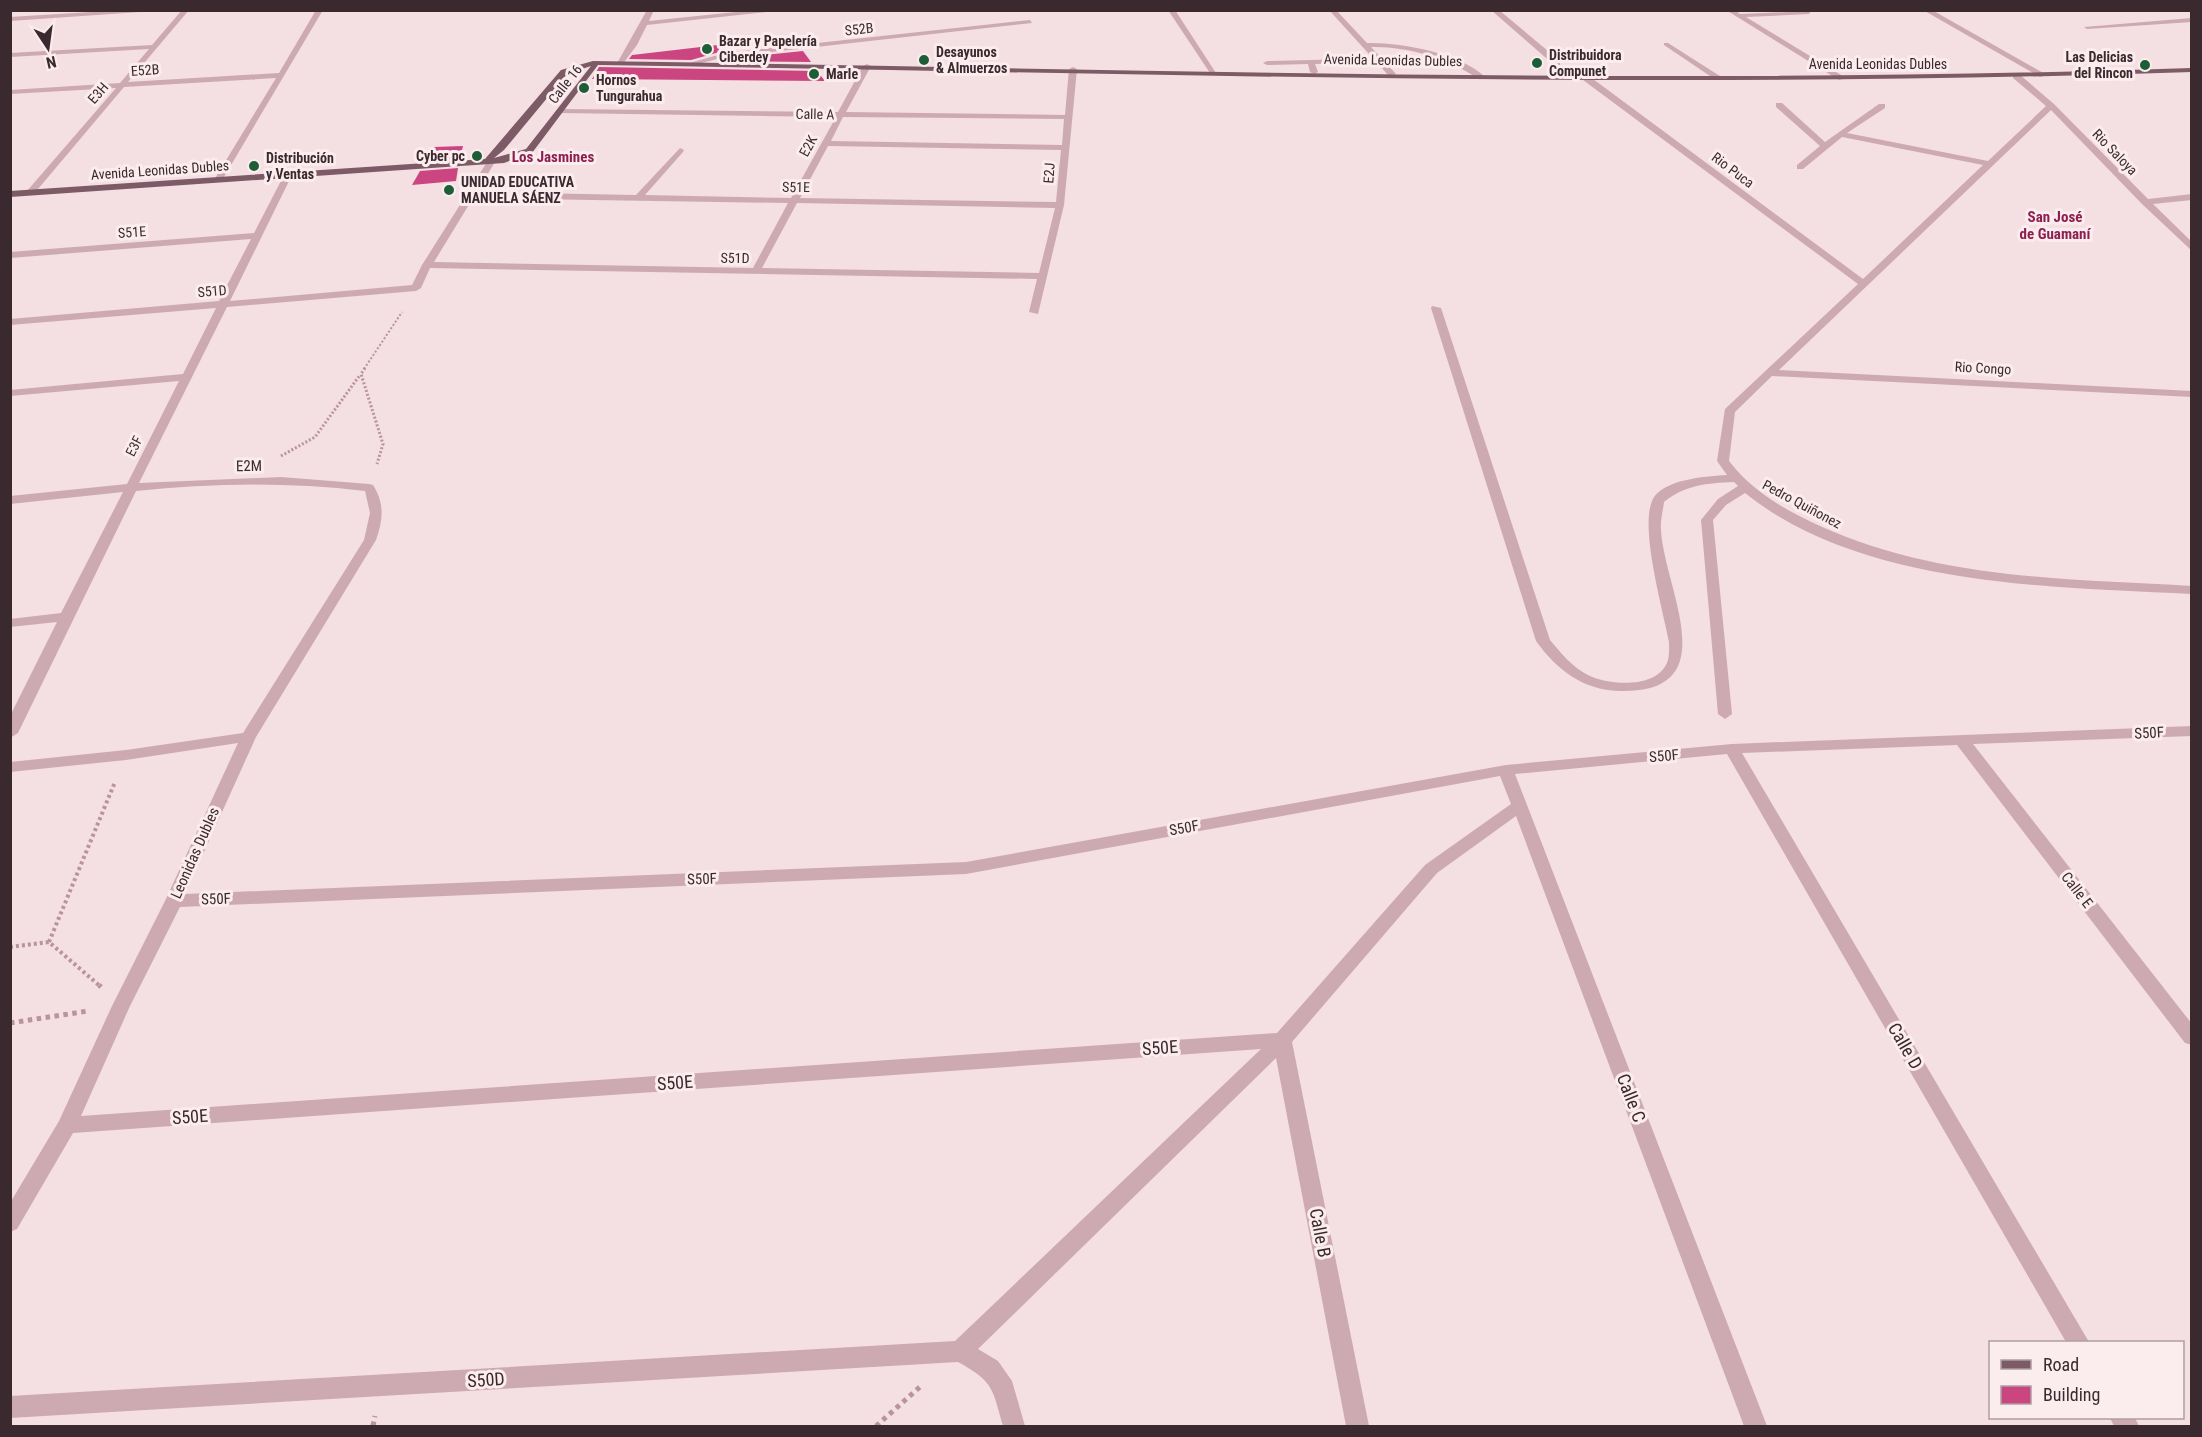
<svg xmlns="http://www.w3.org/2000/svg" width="2202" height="1437" viewBox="0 0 2202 1437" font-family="'Roboto Condensed',sans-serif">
	<rect width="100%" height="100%" fill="#f4dfe2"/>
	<path fill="#cb4680" d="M718,45L723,51L691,60L629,59L632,55Z
		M803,51L811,62L719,61L725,59Z
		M599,67L817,71L825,81L592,79Z
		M463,146L460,158L426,161L434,147Z
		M458,168L456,181L412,185L420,171Z"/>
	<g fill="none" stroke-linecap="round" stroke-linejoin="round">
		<path stroke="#b9949d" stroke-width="2" stroke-dasharray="2 2" stroke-linecap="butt" d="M364,369L402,312"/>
		<path stroke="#b9949d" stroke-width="3" stroke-dasharray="2 2" stroke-linecap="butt" d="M365,368L361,374L383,444L377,464
			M281,456L315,437L360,375"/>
		<path stroke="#b9949d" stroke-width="4" stroke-dasharray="3 3" stroke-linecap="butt" d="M49,942L115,782
			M10,947L49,942L101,987"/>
		<path stroke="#b9949d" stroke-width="5" stroke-dasharray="4.5 4.5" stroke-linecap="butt" d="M99,985L101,987
			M10,1023L88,1011
			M373,1426L375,1416
			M876,1426L922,1385"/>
		<path fill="#cdaab2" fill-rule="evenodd" d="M123,10H169L10,21V17Z
			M182,10H189L128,82L279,73L316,10H323L221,182L214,180L276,78L124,87L33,195H27V191L116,88L10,94V90L120,83L149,49L10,57V53L152,45Z
			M647,10H654L649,21L755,10H784L647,25L637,45L622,65H616Z
			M1168,10H1175L1216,73H1210Z
			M1329,10H1336L1367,43C1400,42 1459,53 1484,76L1477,78C1448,58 1406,46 1371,47L1396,74L1389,76Z
			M1491,10H1499L1560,61V65H1554Z
			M1726,10H1735L1740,14L1811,11L1809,14L1746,17L1846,78L1839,80Z
			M1923,10H1932L2047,75L2040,77Z
			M2192,18V22L2087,29L2084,27Z
			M1030,20L1032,23L725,57L690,66L686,64L725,53Z
			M1664,43H1668L1723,78L1716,80L1664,45Z
			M1352,59L1355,63L1315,64L1318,72L1314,74L1310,72L1308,64L1267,65L1263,63L1267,61Z
			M867,64L871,66L846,112L1065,115L1069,69L1073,67L1077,69L1064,205L1038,314L1029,312L1037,279L430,268L421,288L416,291L227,307L139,483L281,477L369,484L373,485C385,504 383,520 376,540L256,737L185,894L966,862L1506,765L1732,744L2192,726V736L1973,744L2192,1024V1045L2185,1043L1957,745L1742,753L2089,1342H2066L1727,754L1515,774L1767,1426H1744L1516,816L1437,873L1292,1042L1369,1426H1346L1276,1058L978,1349L998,1361L1012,1381L1025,1426H1003C992,1388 994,1382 958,1362L10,1418V1396L955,1341L1261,1049L73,1133L17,1229L10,1232V1203L59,1121L112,1006L165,901L238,743L126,760L10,772V762L126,750L243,733L364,540L370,513L365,491C288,482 212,483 136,491L18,733L10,738V716L57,622L10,627V619L61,613L123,492L10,504V496L127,484L179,381L10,396V390L183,374L216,308L10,325V319L219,301L251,239L10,258V252L254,233L284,175L288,172L292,175L230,301L412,285L422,265L487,162L491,159L495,162L434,262L753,268L788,203L530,199L526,196L530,193L636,195L680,148L684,150L683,152L645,195L791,198L836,117L561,113L557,111L561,109L838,112L863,66ZM843,117L1064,119L1062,145L831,141ZM828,146L1061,150L1056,202L800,198ZM797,203L1055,208L1039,273L762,268ZM1500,776L1511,804L1425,865L1277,1033L81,1116L130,1006L180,907L966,874Z
			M2013,74H2019L2054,104L2148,199L2192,194V200L2153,204L2192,242V251L2142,204L2051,110L1779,370L2192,391V397L1772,376L1735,412L1729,461C1753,492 1785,510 1820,526C1937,579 2066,579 2192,586V594C2049,587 1861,586 1745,493L1726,505L1713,520L1732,714L1725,719L1718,714L1701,520L1718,499L1738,486L1734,482C1707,483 1685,485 1664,502C1663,511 1660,521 1661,530C1664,589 1728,694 1619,691C1583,690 1557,670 1536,641L1431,308L1432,306L1441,308L1550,640C1561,653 1572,667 1588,675C1608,685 1653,689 1666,665C1670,658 1669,649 1669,642C1663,610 1640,530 1652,501C1661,479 1708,476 1727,475L1717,461L1725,409L1858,284L1583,80V76H1589L1863,279L1983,165L1842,137L1803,169H1797V165L1820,146L1776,107V103H1782L1825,142L1879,104H1885V108L1847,133L1988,161L2046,106L2013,78Z
			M2110,1418H2135L2139,1426H2114Z"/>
		<path fill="#7c5a66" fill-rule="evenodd" d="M593,61C1126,69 1659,86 2192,68V72C1661,90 1129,73 598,65L532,153L504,163L10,197V191L485,159L561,70ZM591,66L526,149L494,158L504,150L567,74Z"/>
	</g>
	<g fill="#1d5e36" stroke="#fbecee" stroke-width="2">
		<circle cx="707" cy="49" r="6"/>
		<circle cx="924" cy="60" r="6"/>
		<circle cx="1537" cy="63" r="6"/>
		<circle cx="2145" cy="65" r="6"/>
		<circle cx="814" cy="74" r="6"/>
		<circle cx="584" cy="88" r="6"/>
		<circle cx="477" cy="156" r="6"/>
		<circle cx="254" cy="166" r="6"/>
		<circle cx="449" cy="190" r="6"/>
	</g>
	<g text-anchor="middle" stroke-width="6" stroke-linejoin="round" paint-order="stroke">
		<g font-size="14" fill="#3a2a30" stroke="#fbecee">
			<text transform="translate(859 29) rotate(-6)" y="5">S52B</text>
			<text transform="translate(1393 60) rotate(1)" y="5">Avenida Leonidas Dubles</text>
			<text x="1878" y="69">Avenida Leonidas Dubles</text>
			<text transform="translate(145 70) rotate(-4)" y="5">E52B</text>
			<text transform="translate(565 84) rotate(-52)" y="5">Calle 16</text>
			<text transform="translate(98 93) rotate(-49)" y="5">E3H</text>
			<text transform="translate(815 114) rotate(1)" y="5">Calle A</text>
			<text transform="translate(808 146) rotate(-62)" y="5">E2K</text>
			<text transform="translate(2115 152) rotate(46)" y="5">Rio Saloya</text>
			<text transform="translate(160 170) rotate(-4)" y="5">Avenida Leonidas Dubles</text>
			<text transform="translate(1733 170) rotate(37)" y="5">Rio Puca</text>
			<text transform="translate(1049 173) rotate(-86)" y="5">E2J</text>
			<text transform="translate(796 187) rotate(1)" y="5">S51E</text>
			<text transform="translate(132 232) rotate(-4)" y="5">S51E</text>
			<text transform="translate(735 258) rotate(1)" y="5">S51D</text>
			<text transform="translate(212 291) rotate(-5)" y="5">S51D</text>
			<text transform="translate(1983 368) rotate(3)" y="5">Rio Congo</text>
			<text transform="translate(134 446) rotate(-63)" y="5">E3F</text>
			<text transform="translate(1802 504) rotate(28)" y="5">Pedro Quiñonez</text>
		</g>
		<g font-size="14" font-weight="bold" fill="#3a2a30" stroke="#fbecee" text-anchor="start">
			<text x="719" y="46">Bazar y Papelería<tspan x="719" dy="16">Ciberdey</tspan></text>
			<text x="936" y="57">Desayunos<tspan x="936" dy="16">&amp; Almuerzos</tspan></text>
			<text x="1549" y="60">Distribuidora<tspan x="1549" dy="16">Compunet</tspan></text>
			<text x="2133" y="62" text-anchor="end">Las Delicias<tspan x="2133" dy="16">del Rincon</tspan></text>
			<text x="826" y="79">Marle</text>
			<text x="596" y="85">Hornos<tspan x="596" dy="16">Tungurahua</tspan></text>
			<text x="465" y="161" text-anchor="end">Cyber pc</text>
			<text x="266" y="163">Distribución<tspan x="266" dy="16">y Ventas</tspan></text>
			<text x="461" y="187">UNIDAD EDUCATIVA<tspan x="461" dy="16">MANUELA SÁENZ</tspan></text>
		</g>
		<g font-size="15" font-weight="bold" fill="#8d1f50" stroke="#fbecee">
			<text x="553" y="162">Los Jasmines</text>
			<text x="2055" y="222">San José<tspan x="2055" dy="17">de Guamaní</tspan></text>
		</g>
		<g font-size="15" fill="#3a2a30" stroke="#fbecee">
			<text transform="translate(249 466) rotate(-1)" y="5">E2M</text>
			<text transform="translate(2149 733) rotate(-3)" y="5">S50F</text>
			<text transform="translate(1664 756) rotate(-5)" y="5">S50F</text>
			<text transform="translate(1184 828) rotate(-10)" y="5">S50F</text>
			<text transform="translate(195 853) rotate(-66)" y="5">Leonidas Dubles</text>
			<text transform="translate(702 879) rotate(-2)" y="5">S50F</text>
			<text transform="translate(2077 890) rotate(52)" y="5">Calle E</text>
			<text transform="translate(216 899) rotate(-2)" y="5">S50F</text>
		</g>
		<g font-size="18" fill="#3a2a30" stroke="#fbecee">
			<text transform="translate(1905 1046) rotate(60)" y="6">Calle D</text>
			<text transform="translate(1160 1048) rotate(-4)" y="6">S50E</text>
			<text transform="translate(675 1083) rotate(-4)" y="6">S50E</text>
			<text transform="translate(1631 1098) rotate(69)" y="6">Calle C</text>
			<text transform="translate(190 1117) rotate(-4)" y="6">S50E</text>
			<text transform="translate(1320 1233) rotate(79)" y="6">Calle B</text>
			<text transform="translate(486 1380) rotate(-4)" y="6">S50D</text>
		</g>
	</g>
	<rect width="2202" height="1437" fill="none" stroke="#3a2a30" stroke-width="24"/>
	<rect x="1989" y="1341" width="195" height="78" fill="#fbecee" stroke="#ae9ea2" stroke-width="1.5"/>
	<rect x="2001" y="1360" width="30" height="9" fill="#7c5a66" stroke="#ae9ea2" stroke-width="1.5"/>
	<text x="2043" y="1371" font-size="18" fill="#3a2a30">Road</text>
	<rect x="2001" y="1386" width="30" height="18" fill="#cb4680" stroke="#ae9ea2" stroke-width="1.5"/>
	<text x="2043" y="1401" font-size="18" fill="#3a2a30">Building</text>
	<g transform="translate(48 48) rotate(167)" stroke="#fbecee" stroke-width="4.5" paint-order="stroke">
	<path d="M0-4.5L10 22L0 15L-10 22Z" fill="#3a2a30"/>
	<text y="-9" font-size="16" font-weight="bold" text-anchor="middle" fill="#3a2a30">N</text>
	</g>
</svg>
